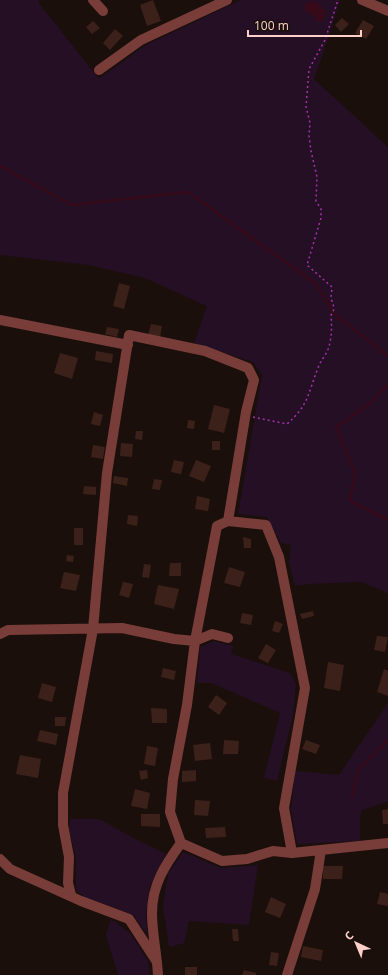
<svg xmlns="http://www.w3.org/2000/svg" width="388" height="975" viewBox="0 0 388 975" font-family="'Open Sans',sans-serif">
	<rect width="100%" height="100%" fill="#1b0f0c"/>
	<path fill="#250f25" d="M0,0H40L38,2L99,79L144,46L241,0H340L326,45L314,79L388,147V593L362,582L309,584L295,586L289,562L291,545L281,543L267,517L238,514L262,375L253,362L194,343L207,306L145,278L89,265L0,255Z
		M214,641L233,646L231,654L290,673L296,684L293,715L277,781L264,778L280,713L212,683H197L200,647Z
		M388,703V801L361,811L360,820V841L297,844L291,810L295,771L339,775Z
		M70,819H99L137,840L166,854L150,886L146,912L147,935L134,915L85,897L76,890V858L69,830Z
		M183,852L221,868L258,865L249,925L189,921L184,943L169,947L163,906L168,874Z
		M111,919L130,933L148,961L150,975H118L106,935Z"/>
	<path fill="#360a19" d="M316,1L325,11L324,17L322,21H316L313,15L306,11L304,7L306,3Z"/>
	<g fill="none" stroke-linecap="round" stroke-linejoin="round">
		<path stroke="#360a19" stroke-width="2.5" d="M0,166L72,205L188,192L316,284L333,313L388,356
			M388,384L372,402L336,427L355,473L350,501L388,520
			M352,798L358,770L388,740"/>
	</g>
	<path fill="#3b2119" d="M153,0L161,21L147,26L140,5Z
		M342,18L349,24L341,32L335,25Z
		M363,20L374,26L366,39L355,33Z
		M93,21L100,28L92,34L86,27Z
		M115,29L123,36L110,50L103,43Z
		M119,283L130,286L124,309L113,306Z
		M151,324L162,326L160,338L148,335Z
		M107,327L119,329L117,337L105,334Z
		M96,351L113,354L112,363L95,360Z
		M60,353L78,358L72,379L54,373Z
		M214,405L230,409L224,433L208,429Z
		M94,412L103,415L100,426L91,424Z
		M188,420L195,421L194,429L187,428Z
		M136,431H143L142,440L135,439Z
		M212,441H220V450H212Z
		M121,443L133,444L132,457L120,456Z
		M93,445L105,447L103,459L91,457Z
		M174,460L184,462L181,474L171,472Z
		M196,460L211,466L204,482L189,476Z
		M114,476L128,478L127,486L113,483Z
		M154,479L162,480L160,490L152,489Z
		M84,486L96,487V495L83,494Z
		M197,496L210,499L208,511L195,509Z
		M128,515L138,516L137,526L127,524Z
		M74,528H83V545H74Z
		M243,537L251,539V548H244Z
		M67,555L74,556L73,562L66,561Z
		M170,563H181V576H169Z
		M144,564L151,565L149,578L142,577Z
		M229,567L245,572L240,587L224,583Z
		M64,572L80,575L76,591L60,588Z
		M123,582L133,584L129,598L119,595Z
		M158,585L179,589L174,609L154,604Z
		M313,611L314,616L302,619L300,614Z
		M242,613L253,615L251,625L240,623Z
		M275,621L283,624L279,633L272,631Z
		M377,636L388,637L385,652L374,650Z
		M266,644L276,650L268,663L258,658Z
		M328,662L344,665L340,691L324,688Z
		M163,668L176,671L174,680L161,677Z
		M384,669L388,671V696L377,692Z
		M42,683L56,687L52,702L38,698Z
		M216,695L227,703L219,715L208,707Z
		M151,708L167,709V723H152Z
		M55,717H66L65,726H55Z
		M40,730L58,734L56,745L37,741Z
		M224,740L239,741L238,754H223Z
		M306,740L320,745L316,754L302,749Z
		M210,743L212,759L195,761L193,745Z
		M147,746L158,748L155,766L144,764Z
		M20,755L41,759L38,778L16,774Z
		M147,770L148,778L141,780L139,771Z
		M196,770V781L182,782V771Z
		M135,789L150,793L147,809L131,806Z
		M195,800L210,801L208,816L194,815Z
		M388,809V824H383L382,810Z
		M141,814H160V827L141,826Z
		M225,827L226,837L206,838L205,828Z
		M323,866H343L342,879H323Z
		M380,892L388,894V906L377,904Z
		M271,897L286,904L280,918L265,912Z
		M232,929H238L239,941H233Z
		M303,946L323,950L321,961L301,957Z
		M271,952L279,953L277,966L269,965Z
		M185,967H197V975H185Z
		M244,970L256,973V975H242Z"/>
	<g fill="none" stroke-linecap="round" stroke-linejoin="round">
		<path stroke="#a332a7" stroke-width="1.5" stroke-dasharray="2 3" stroke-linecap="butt" d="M253,417L287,424C309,405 308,393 318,368C320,362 324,357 327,352C332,340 332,327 331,315C336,309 333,305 331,298C331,295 332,291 332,287L307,265L321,218V209L316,201L317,177L311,151L309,136L310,123L306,107L309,69L325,40L338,0"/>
		<path stroke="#783d39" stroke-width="10" d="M93,0L103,11
			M362,0L388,11
			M99,70L141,40L227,0
			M0,320L128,345
			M228,521L266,525L279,557L305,688L284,808L292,853
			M0,634L8,630L122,628L174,639L195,641L212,634L228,638
			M181,843L222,861L247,859L273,851L292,853L388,843
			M0,859L10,869L81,901L129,919L157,962
			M71,895L68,883L69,857L63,825V793L93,629L107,473L129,335L205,351L248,368L254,380L246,412L228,521L217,526L195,641L187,705L173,779L170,812L181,843C165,865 152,885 152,913C152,934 157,954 158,975
			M287,975L315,889L321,850"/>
	</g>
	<g transform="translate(356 943) rotate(316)" stroke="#1b0f0c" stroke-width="3" paint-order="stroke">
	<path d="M0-3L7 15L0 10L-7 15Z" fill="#fcd0c9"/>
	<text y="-6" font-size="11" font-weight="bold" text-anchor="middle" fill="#fcd0c9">С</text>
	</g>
	<path d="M248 30v6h113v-6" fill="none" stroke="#fcd0c9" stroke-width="2"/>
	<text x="254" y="30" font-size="12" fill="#fcd0c9" stroke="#1b0f0c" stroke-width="3" paint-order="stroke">100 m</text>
</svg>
